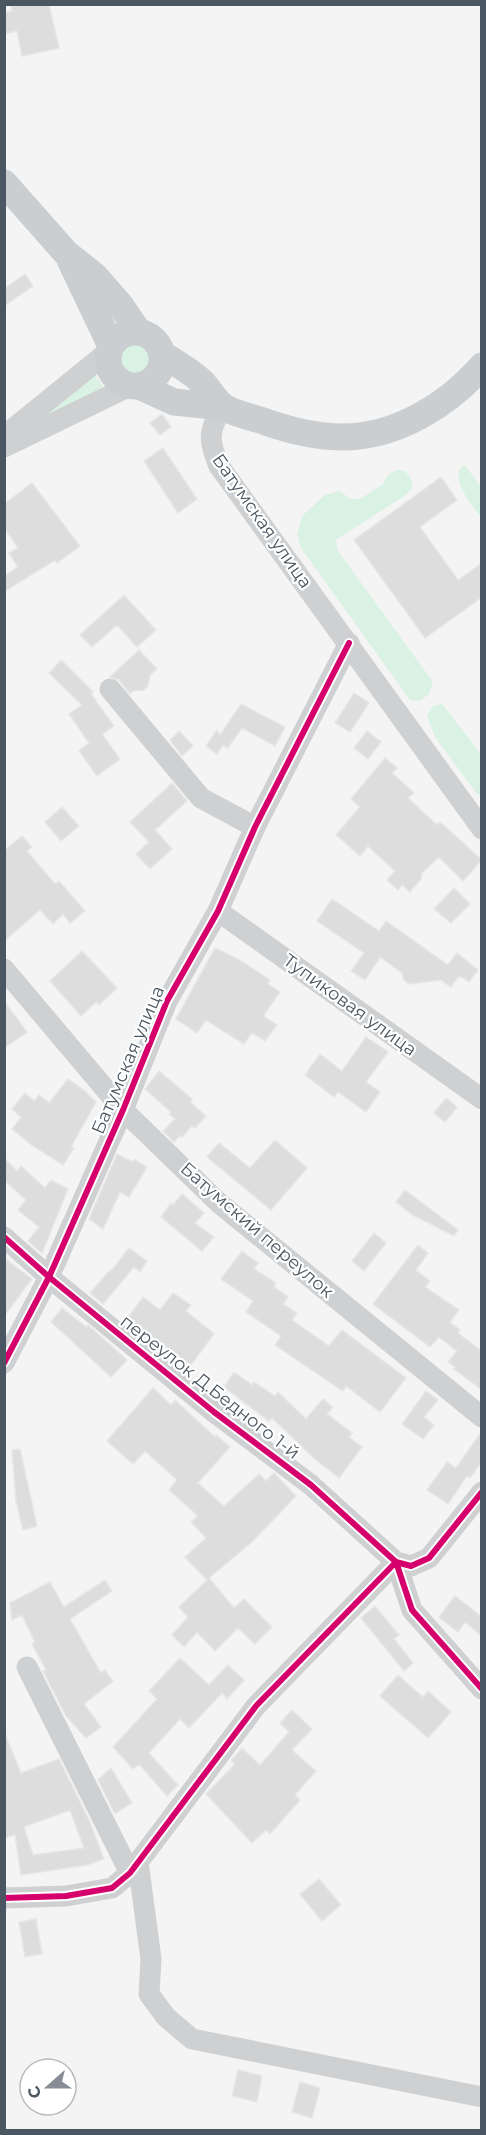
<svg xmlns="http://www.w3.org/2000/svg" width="486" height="2135" viewBox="0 0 486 2135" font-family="Montserrat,sans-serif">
	<rect width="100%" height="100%" fill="#f4f4f4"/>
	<path fill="#d9f2e3" d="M119 360a18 18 0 1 1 36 0a18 18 0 1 1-36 0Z
		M94,373L103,387L43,420L39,415Z
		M465,465L481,487V517C471,504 456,487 459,470Z
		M397,470L405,471L410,477L413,486L407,494L336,540L338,551L433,682L429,694L420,701L410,700L301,548L297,534L302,516L325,495L339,491L351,499H360L383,484L388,475Z
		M442,704L481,754V795L477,794L435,737L427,716L433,706Z"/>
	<path fill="#ddddde" stroke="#e5e6e7" stroke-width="1.5" fill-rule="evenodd" d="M11,4H49L59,48L22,56L17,31L4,34V13L12,11Z
		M25,274L33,286L4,306V289Z
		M162,414L171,427L160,435L150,423Z
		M163,448L197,499L178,513L144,461Z
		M441,477L457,500L420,527L458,580L482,563V597L425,638L354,540Z
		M32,483L80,546L57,563L55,560L4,592V576L18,567L9,553L18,548L4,527V504Z
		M124,595L156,630L137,647L117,625L92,647L80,635Z
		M139,650L157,669L150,675L148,686L144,690L133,691L130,694L119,680L110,677Z
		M61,660L93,692L91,694L114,726L102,734L120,759L97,776L79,751L89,743L69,714L82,705L49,673Z
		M354,693L369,703L350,732L335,723Z
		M241,704L285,727L275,746L242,728L228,748L223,745L217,754L206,746L217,730L220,735Z
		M179,731L193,746L182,756L170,740Z
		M367,731L381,742L368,759L354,748Z
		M385,758L397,768L392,773L414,793L408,798L437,825L440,822L482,860L463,881L439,857L422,873L421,879L410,892L402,885L398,890L387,880L395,871L368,846L360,856L336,835L360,807L351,799Z
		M172,783L187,801L155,830L172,849L150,869L136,854L149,842L130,822Z
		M62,807L79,826L61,841L45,822Z
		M22,836L32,847L27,851L55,884L59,881L85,911L70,923L63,914L53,924L40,910L4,941V851Z
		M454,888L470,904L451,923L434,909Z
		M332,899L379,931L386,921L448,965L457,953L478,970L469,982L462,977H458L451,987L441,980L409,984L404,980L402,973L380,957L365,980L351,971L364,953L317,921Z
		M215,948L243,962L270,980L268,984L280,992L263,1016L277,1025L265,1041L252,1033L244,1044L206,1020L197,1033L176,1019Z
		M82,951L117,988L99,1005L96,1002L81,1016L50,981Z
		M4,1001L27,1032L4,1048Z
		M366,1037L388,1052L366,1082L380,1092L366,1112L338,1092L334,1097L305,1075L320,1054L342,1071Z
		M159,1071L192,1099L190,1102L206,1116L195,1128L192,1126L182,1137L180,1136L174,1142L163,1131L175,1119L169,1114L171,1112L145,1089Z
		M68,1079L85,1091L96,1102L71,1147L74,1148L63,1165L33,1146L12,1129L21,1117L12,1109L25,1093L34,1101L39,1095L49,1103Z
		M446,1098L457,1107L445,1122L434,1113Z
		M275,1140L307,1168L271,1210L207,1157L219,1143L250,1168Z
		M117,1154L133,1162L134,1159L147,1167L129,1197L120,1192L103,1229L89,1219Z
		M4,1158L17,1171L21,1166L45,1188L51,1180L68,1189L42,1253L28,1241L39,1227L18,1210L26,1200L4,1180Z
		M405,1190L458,1230L454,1236L413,1215L396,1202Z
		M182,1194L204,1213L195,1223L214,1237L202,1251L161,1217L171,1203L173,1205Z
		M374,1233L386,1243L364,1271L352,1261Z
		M418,1245L428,1253L416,1270L430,1281L425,1287L459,1310L450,1322L460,1330L458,1333L482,1351V1390L454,1369L455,1367L448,1362L457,1351L439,1337L430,1347L373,1304Z
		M129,1248L147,1261L140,1272L134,1267L103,1304L90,1293L111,1269L112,1270Z
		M242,1251L258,1263L254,1269L276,1283L274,1287L288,1297L283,1304L297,1313L292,1320L329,1346L342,1330L406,1378L380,1412L346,1386L343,1391L275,1345L281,1336L246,1312L253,1301L221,1279Z
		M4,1258L32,1279L4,1316Z
		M173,1293L191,1305L186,1311L214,1334L191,1365L127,1319L143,1297L160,1310Z
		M62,1308L86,1327L88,1325L127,1360L111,1377L51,1322Z
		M234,1372L252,1385L254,1382L275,1396L278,1392L306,1419L323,1399L333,1407L327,1414L352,1433L349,1437L362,1447L339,1478L316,1460L272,1418L269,1421L224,1387Z
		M153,1388L171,1405L175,1400L215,1437L216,1435L230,1447L198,1483L224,1506L259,1474L266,1481L274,1473L296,1496L253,1541L209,1578L234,1608L244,1599L272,1627L255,1644L238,1628L215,1651L197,1632L184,1647L172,1635L188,1617L179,1607L207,1580L185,1557L206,1538L191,1522L198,1516L169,1490L177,1480L145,1451L133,1464L107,1441Z
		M426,1391L438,1400L424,1417L434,1425L423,1439L402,1424Z
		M482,1431V1461L470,1478L467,1476L448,1504L427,1490L447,1462L456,1468Z
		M20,1449L37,1526L23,1530L16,1501L12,1450Z
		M105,1580L112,1591L70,1619L101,1673L105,1670L113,1681L84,1704L101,1727L86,1738L66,1716L43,1671L46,1670L32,1644L35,1642L22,1615L12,1620L10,1603L50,1582L64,1607Z
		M455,1596L482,1617V1636L465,1622L458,1632L439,1617Z
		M375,1606L399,1635L394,1639L413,1663L404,1671L361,1618Z
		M180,1658L209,1685L228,1665L244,1680L227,1699L222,1693L189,1728L180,1719L149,1753L178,1785L167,1796L139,1764L133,1769L113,1747L157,1699L149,1691Z
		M398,1675L423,1697L428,1691L451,1712L428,1738L380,1696Z
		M292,1710L312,1729L292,1750L316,1771L295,1795L300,1800L270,1834L266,1830L252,1843L206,1794L235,1764L231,1761L242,1748L260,1765L289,1732L280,1723Z
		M4,1732L21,1773L59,1759L89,1820L104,1859L87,1865L21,1875L15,1835L4,1838ZM70,1810L84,1848L33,1855L24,1827Z
		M111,1768L132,1803L115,1814L98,1780Z
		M319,1879L341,1905L322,1921L300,1894Z
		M36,1919L42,1954L25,1957L19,1922Z
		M238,2070L262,2076L257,2102L232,2096Z
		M300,2082L320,2088L312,2118L292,2112Z"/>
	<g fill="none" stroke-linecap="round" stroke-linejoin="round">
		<path stroke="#ced0d2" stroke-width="21" d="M223,407C208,430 208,440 219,466L482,829
			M4,436L109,351
			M4,447L130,386
			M110,689L201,798L255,827
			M218,911L482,1099
			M4,969L123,1110L219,1203L482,1417
			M4,1237L49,1277L214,1412L311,1485L396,1562L412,1610L482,1689
			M4,1363L49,1277L123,1110L167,1001L218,911L255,827L349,643
			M27,1667L130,1873
			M138,1862L151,1959L149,1994L166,2017L192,2039L482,2097
			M4,1898L66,1896L112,1888L130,1873L256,1706L396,1562L411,1566L429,1558L482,1492"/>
		<path stroke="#caced1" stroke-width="27" d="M4,183L66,253L95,276L121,306L138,331
			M71,262L111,346
			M108 359a27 27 0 1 1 54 0a27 27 0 1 1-54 0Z
			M162,354C176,363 192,372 203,383C210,390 216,402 224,407C235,414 251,417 263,421C288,430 316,437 343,437C396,437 448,405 482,366
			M139,386L174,402L223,407"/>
		<g stroke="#fff" stroke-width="10">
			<path id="cycleway" d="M4,1237L49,1277L214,1412L311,1485L396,1562L412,1610L482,1689
				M4,1363L49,1277L123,1110L167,1001L218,911L255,827L349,643
				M4,1898L66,1896L112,1888L130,1873L256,1706L396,1562L411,1566L429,1558L482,1492"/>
		</g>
		<use href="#cycleway" stroke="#d6006c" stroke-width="6"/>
	</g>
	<g text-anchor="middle" stroke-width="4.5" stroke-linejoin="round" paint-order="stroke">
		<g font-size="18" fill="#4a5661" stroke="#fff">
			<text transform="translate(262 521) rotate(55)" y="6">Батумская улица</text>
			<text transform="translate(350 1005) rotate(36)" y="6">Тупиковая улица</text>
			<text transform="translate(128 1060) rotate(-67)" y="6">Батумская улица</text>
			<text transform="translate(257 1230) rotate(41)" y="6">Батумский переулок</text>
			<text transform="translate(210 1387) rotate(38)" y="6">переулок Д.Бедного 1-й</text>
		</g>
	</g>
	<rect width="486" height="2135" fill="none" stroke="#4a5661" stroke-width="12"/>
	<g transform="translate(48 2087) rotate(249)"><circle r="28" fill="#ffffff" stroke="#b7bbc0" stroke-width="1.5"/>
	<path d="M0-4.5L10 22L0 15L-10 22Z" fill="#868d94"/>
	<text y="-9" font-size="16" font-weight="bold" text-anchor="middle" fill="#4a5661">С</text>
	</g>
</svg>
